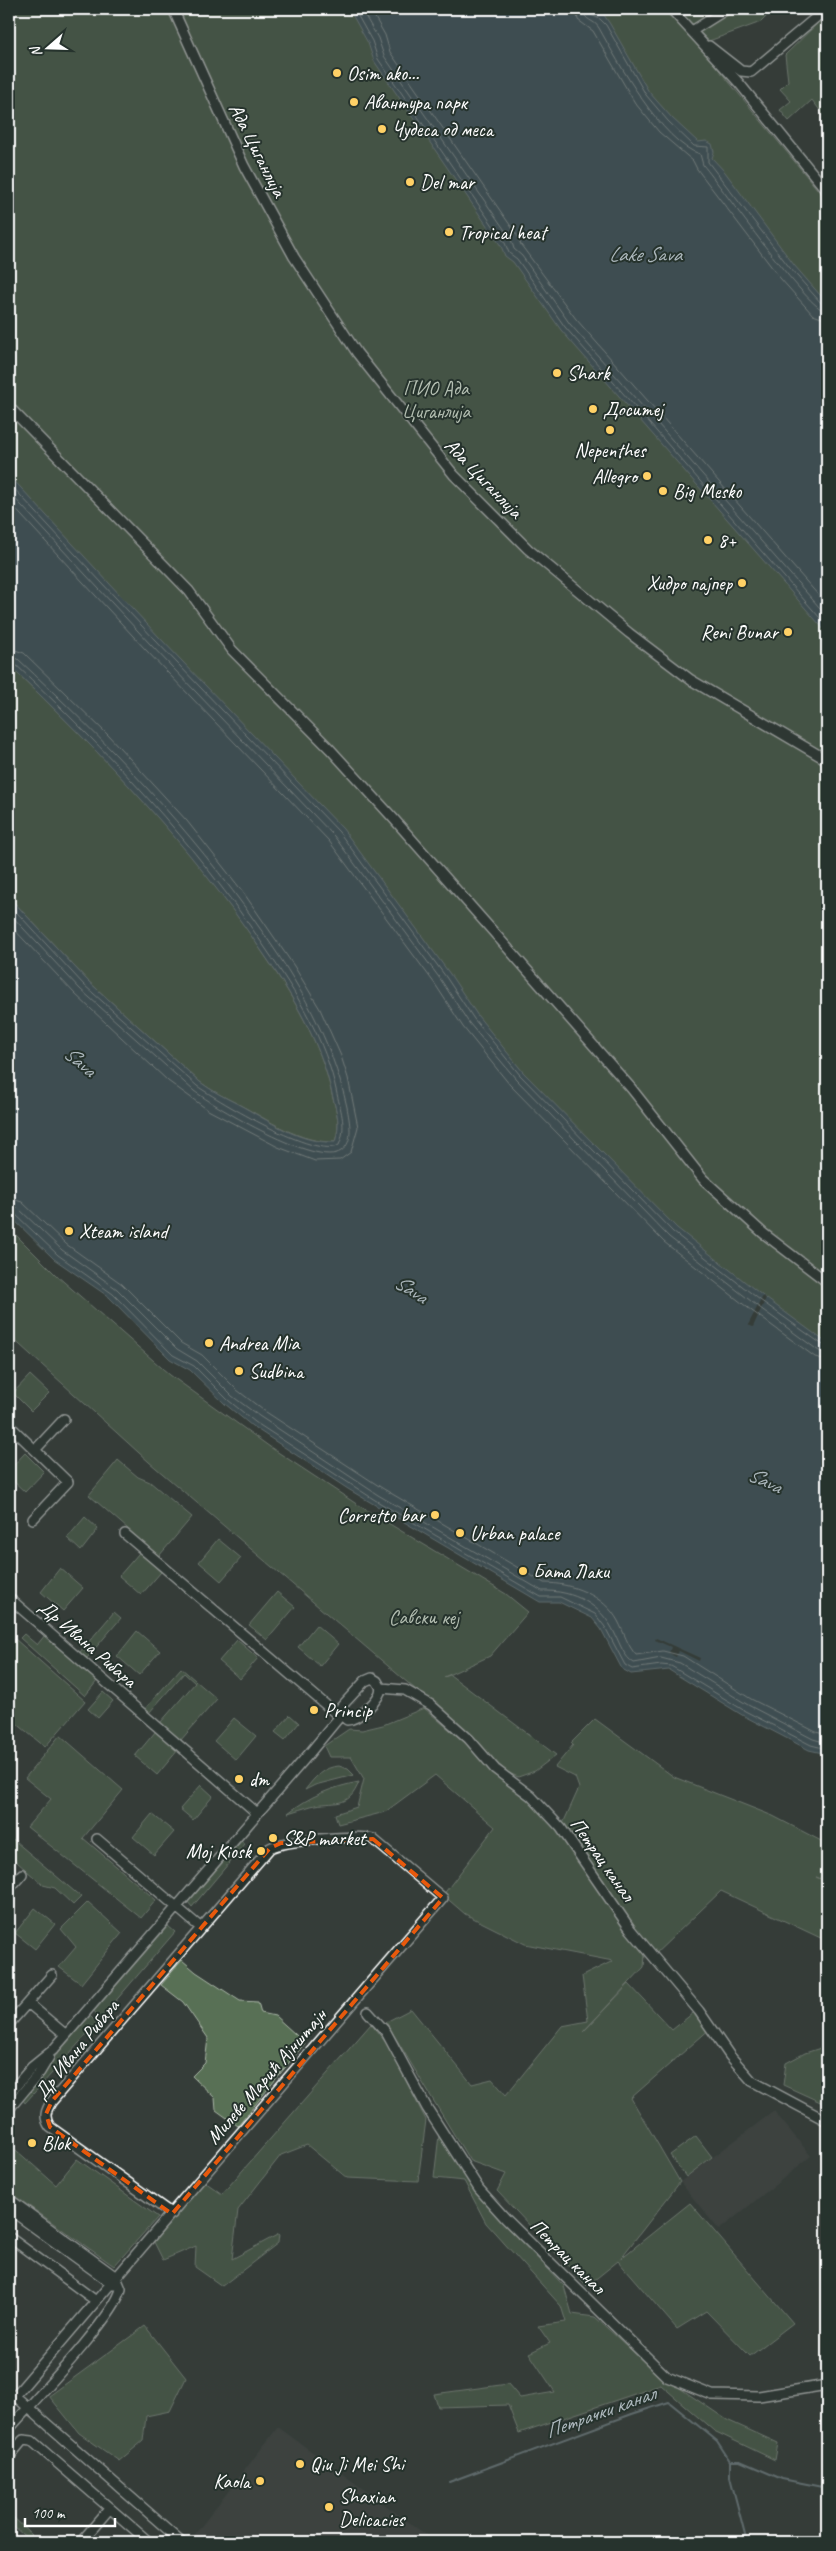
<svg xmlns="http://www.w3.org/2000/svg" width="836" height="2551" viewBox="0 0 836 2551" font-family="Caveat,sans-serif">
	<rect width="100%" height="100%" fill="#353d39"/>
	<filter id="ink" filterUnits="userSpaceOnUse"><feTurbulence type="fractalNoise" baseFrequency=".02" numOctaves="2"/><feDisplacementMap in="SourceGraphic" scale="10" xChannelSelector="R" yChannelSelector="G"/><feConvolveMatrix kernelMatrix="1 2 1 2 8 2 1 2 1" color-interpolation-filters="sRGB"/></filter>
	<g filter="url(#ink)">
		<path fill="#474947" d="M774,2111L811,2156L719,2230L680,2182Z
			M278,2427L436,2542H189Z"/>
		<path fill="#597054" stroke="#acb8aa" d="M9,9H664L715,65L827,201V1396L679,1286L9,513Z
			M677,9H774L761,22L709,41Z
			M827,14V142L821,135L822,113L812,100L789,121L780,110L791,101L780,89L788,81L785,55Z
			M9,665C101,753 190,844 261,950C291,994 321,1041 332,1095C337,1114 341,1123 335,1142C299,1143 269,1120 238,1104C224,1097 212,1091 200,1082L88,981L9,897Z
			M9,1228L56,1275L170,1375L270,1447L358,1505L506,1594L528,1612L490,1656L444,1677L450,1675L556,1755L535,1771L518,1777L507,1772L422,1695L149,1462L9,1335Z
			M30,1375L49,1393L31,1411L13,1393Z
			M25,1453L44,1472L25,1492L9,1477V1470Z
			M118,1460L138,1477L150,1482L192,1517L159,1556L89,1495Z
			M85,1517L98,1529L81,1551L67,1538Z
			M218,1539L241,1558L221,1581L199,1562Z
			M139,1553L161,1572L141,1595L119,1576Z
			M60,1568L83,1588L63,1611L41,1592Z
			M277,1592L295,1607L267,1640L249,1625Z
			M114,1612L121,1618L87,1658L80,1652Z
			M316,1625L338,1644L320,1666L298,1647Z
			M137,1631L160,1651L139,1675L117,1656Z
			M24,1634L37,1645L45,1635L97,1681L85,1696L20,1638Z
			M15,1639L85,1701L45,1747L9,1717V1646Z
			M237,1640L258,1658L240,1679L219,1661Z
			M181,1668L217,1699L180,1741L160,1723L195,1683L184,1673L148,1714L144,1710Z
			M103,1692L113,1701L98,1718L88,1709Z
			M424,1708L549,1814L645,1955L644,1967L583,2032L629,1984L672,2030L698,2009L711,2028L631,2098L680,2182L620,2259L690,2203L793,2323L750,2356L706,2311L677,2329L618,2261L587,2286L497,2191L506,2174L470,2161L386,2022L411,2009L472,2084L492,2079L506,2095L562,2026L588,2021L582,1976L613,1961L525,1944L465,1914L443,1895L495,1827L435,1775L385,1812L338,1824L335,1814L357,1807L364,1779L351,1757H329L324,1746L349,1729L362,1730L383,1725Z
			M290,1715L299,1723L285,1740L275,1732Z
			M234,1718L256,1736L236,1760L214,1741Z
			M595,1719L674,1777L773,1816L827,1844V1881L816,1877L827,1882V1941L721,1891L652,1957L561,1828L579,1788L575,1777L555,1767L573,1745L571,1743Z
			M156,1731L178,1750L157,1775L135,1756Z
			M60,1735L123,1790L83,1838L156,1900L141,1918L27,1827L51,1799L25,1778Z
			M339,1766L348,1769L354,1775L315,1785L305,1790C315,1777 323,1767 339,1766Z
			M359,1782C348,1810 335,1800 311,1806C303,1808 296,1811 288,1813C310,1796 332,1787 359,1782Z
			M201,1785L213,1796L193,1820L180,1809Z
			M152,1814L174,1832L154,1855L133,1837Z
			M9,1836L81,1897L73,1905L55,1888L43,1885L9,1855Z
			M241,1841L245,1844L192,1907L188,1902Z
			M88,1902L122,1933L81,1984L59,1967L76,1947L61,1929Z
			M35,1908L55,1924L35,1949L15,1933Z
			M168,1926L175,1932L100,2019L94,2011Z
			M182,1960L196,1972L240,2001L258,2002L261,2013L275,2016L305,2043L238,2126L216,2110L215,2098L192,2076L205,2063L208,2038L183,2002L161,1985Z
			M90,2016L97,2023L25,2103L21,2096Z
			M371,2024L387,2044L426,2120L418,2181L347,2178L307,2145L281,2155L238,2210L232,2259L279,2234L278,2243L222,2286L195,2267L196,2246L163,2260L154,2242L205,2182L222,2194Z
			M827,2046V2105L783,2085L786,2063L805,2053Z
			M439,2135L491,2209L564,2286L572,2314L595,2317L653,2370L727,2420L778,2443L775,2460L714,2431L661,2385L519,2433L508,2405L438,2407L434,2394L508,2384L520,2398L555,2392L529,2353L550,2343L538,2326L566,2322L561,2306L486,2223L464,2181L434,2178Z
			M696,2136L712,2157L686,2177L670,2155Z
			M9,2144L56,2185L77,2159L158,2217L114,2266L9,2192Z
			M145,2326L186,2378L170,2411L146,2416L143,2441L119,2461L79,2433L49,2396Z
			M12,2516L32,2535L28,2539L9,2523Z"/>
		<path fill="#4b646f" stroke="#93a2a9" d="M349,9H593L604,15L610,24L649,92L672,118L698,142L706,141L712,144L714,152L712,158L725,172L794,265L827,303V633L561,330L513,262L505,256L501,246L374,61L368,43Z
			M9,475L159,637L343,829L450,974L478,1016L523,1072L677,1228L763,1296L827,1343V1754L809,1750L742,1715L669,1670L631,1674L622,1669L601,1629L592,1618L559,1602H540L348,1489L252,1426L225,1404L190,1370L170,1359L109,1297L54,1259L9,1215V897L88,981L200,1082C212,1091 224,1097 238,1104C268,1120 299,1144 335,1142C341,1123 337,1114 332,1094C321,1043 293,996 263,953C191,846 102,754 9,665Z"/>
		<path fill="#353d39" d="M763,1296L766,1298L753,1327L748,1325Z
			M656,1638L700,1658L699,1661L679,1651L676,1657L669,1653L671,1647L655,1640Z"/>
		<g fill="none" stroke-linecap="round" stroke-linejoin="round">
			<path stroke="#b7c1c5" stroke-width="1" d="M354,9L372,41L378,59L505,243L509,253L517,259L565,327L827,626
				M361,9L378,38L384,56L511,239L514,249L522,256L570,324L827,616
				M370,9L385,35L390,52L517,235L521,245L576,319L827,605
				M576,9L578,20L593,31L635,103L659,132L693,161L697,169L780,278L813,315L827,320
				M583,9C584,22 594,19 599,28C618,62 662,143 700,154L703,165C722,187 808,311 827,312
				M589,9L591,15L600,19L606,25L646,95L668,121L694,146L708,147V162L790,268L822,304L827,306
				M9,483L155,640L339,832L446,977L474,1019L520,1075L673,1232L760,1300L823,1345L827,1346
				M9,492L150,644L334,836L441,980L469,1023L516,1079L669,1237L756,1305L819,1351L827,1353
				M9,502L145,649L329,841L435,984L463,1027L510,1085L664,1242L752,1311L815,1357L827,1360
				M9,648L24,653L108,735L187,821L243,892L294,966L320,1009L341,1056L348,1078L358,1127L351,1152L340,1160L315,1161L278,1147L208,1110L168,1081L75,994L9,924
				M9,656L18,659C106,741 190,828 259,927C299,983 332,1040 347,1107C349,1120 355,1142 341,1151C317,1168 216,1107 194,1091L80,989L9,913
				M9,662L14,663C107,750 195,843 266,949C296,993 326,1040 337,1094C341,1112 347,1127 339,1145C316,1160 219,1101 197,1086L84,985L9,904
				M9,1198L22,1202L66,1244L122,1284L181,1343L202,1355L237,1390L263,1410L382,1488L544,1583C571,1583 604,1595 618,1621C624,1632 627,1645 636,1655L663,1651L683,1656L751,1699L816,1732L827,1735
				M9,1206L18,1208L62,1250L117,1289L177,1349L197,1361L232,1396L259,1416L378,1495L542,1591C574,1590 602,1605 615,1634C620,1644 624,1657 634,1663L661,1658L680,1663L748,1705L813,1739L827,1743
				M9,1212L14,1213L58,1255L113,1294L173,1355L194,1366L228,1400L255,1422L375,1500L541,1597H560L595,1614L605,1627L625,1665L632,1669L661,1665L671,1666L745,1711L811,1745L827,1749"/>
			<path stroke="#93a2a9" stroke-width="2" d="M730,2461H740L782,2479L827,2488
				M730,2461V2477L747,2542
				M449,2482L632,2414L669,2402L717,2441L730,2461"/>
			<g stroke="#fff" stroke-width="12">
				<path id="minor" d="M173,9L244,166L294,257L357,353L454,475L528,549L629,633L691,680L827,760
					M671,9L739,83L827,191
					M692,31L727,9
					M709,46L741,71L751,72L826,9
					M9,407L154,555L189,591L232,650L330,749L393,818L631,1088L703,1179L763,1233L827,1282
					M9,1425L68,1482L33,1519
					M35,1450L64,1419
					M125,1534L340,1717
					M9,1598L257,1813
					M381,1688L405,1690L431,1705L469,1739L495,1769L531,1796L561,1828L631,1930L699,2011L730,2056L752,2081L827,2121
					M97,1839L201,1928
					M9,1889L22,1874
					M28,2003L66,2035
					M368,2012L386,2032L427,2108L479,2189L506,2219L667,2377L712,2395L759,2396L827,2385
					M9,2024L52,1975
					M9,2094L32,2067L53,2050L308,1755L341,1715L339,1711L341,1707L365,1681L372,1678L377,1681L381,1688C380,1700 358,1720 347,1720L341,1715
					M9,2109L40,2072L49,2057
					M9,2199L116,2277L121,2289C116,2315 31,2404 9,2429
					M9,2209L114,2285
					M9,2237L96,2301
					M15,2396L182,2542
					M9,2403C153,2234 297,2066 443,1898L373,1839C359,1834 283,1841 270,1848L52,2101C46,2110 43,2117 50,2127L172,2214
					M9,2457L23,2440L32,2441L149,2542
					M81,2542L110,2508"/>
			</g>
			<use href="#minor" stroke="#26332d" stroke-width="9"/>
		</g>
	</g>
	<path d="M0 0H836V2551H0ZM373,1839L443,1898L172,2214L50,2127L46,2114L52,2101L270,1848L281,1843Z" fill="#353d39" fill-opacity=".55" fill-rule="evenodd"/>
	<path fill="none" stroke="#e8590c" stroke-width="4" stroke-dasharray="10 6" stroke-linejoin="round" d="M373,1839L443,1898L172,2214L50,2127L46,2114L52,2101L270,1848L281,1843Z"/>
	<g fill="#ffd166" stroke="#26332d" stroke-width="2">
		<circle cx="337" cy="73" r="5"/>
		<circle cx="354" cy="102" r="5"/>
		<circle cx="382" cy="129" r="5"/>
		<circle cx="410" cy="182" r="5"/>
		<circle cx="449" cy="232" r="5"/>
		<circle cx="557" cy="373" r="5"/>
		<circle cx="593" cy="409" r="5"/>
		<circle cx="610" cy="430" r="5"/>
		<circle cx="647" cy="476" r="5"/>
		<circle cx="663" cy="491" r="5"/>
		<circle cx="708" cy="540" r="5"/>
		<circle cx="742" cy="583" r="5"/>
		<circle cx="788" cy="632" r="5"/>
		<circle cx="69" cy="1231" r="5"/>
		<circle cx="209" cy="1343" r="5"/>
		<circle cx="239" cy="1371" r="5"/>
		<circle cx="435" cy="1515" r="5"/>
		<circle cx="460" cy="1533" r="5"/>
		<circle cx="523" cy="1571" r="5"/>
		<circle cx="314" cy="1710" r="5"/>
		<circle cx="239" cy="1779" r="5"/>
		<circle cx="273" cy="1838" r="5"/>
		<circle cx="261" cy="1851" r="5"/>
		<circle cx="32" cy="2143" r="5"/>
		<circle cx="300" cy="2464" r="5"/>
		<circle cx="260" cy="2481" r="5"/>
		<circle cx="329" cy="2507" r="5"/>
	</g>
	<g text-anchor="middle" stroke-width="4" stroke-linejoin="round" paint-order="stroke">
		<g font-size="20" fill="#fff" stroke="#26332d" text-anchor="start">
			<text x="347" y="80">Osim ako...</text>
			<text x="364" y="109">Авантура парк</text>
			<text x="392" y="136">Чудеса од меса</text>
			<text x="420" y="189">Del mar</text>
			<text x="459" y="239">Tropical heat</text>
			<text x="567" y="380">Shark</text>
			<text x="603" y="416">Доситеј</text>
			<text x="610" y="457" text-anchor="middle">Nepenthes</text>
			<text x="637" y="483" text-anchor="end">Allegro</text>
			<text x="673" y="498">Big Mesko</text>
			<text x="718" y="547">8+</text>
			<text x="732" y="590" text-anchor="end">Хидро пајпер</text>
			<text x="778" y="639" text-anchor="end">Reni Bunar</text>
			<text x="79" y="1238">Xteam island</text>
			<text x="219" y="1350">Andrea Mia</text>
			<text x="249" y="1378">Sudbina</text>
			<text x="425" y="1522" text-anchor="end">Corretto bar</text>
			<text x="470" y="1540">Urban palace</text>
			<text x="533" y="1578">Бата Лаки</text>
			<text x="324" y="1717">Princip</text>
			<text x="249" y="1786">dm</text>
			<text x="283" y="1845">S&amp;P market</text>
			<text x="251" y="1858" text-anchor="end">Moj Kiosk</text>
			<text x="42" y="2150">Blok</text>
			<text x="310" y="2471">Qiu Ji Mei Shi</text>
			<text x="250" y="2488" text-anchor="end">Kaola</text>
			<text x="339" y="2503">Shaxian<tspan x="339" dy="23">Delicacies</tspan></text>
		</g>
		<g font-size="20" fill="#fff" stroke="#26332d">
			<text transform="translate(258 150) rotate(63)" y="7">Ада Циганлија</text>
			<text transform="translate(484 478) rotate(46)" y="7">Ада Циганлија</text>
			<text transform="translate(88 1643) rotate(41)" y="7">Др Ивана Рибара</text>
			<text transform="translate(603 1859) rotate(55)" y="7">Петрац канал</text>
			<text transform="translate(76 2049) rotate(-51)" y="7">Др Ивана Рибара</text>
			<text transform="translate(266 2076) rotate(-49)" y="7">Милеве Марић Ајнштајн</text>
			<text transform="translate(568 2256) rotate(45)" y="7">Петрац канал</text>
		</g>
		<g font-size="20" fill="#b4bfb2" stroke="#26332d">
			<text x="436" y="395">ПИО Ада<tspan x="436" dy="23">Циганлија</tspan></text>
			<text x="424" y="1624">Савски кеј</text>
		</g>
		<g font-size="21" font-style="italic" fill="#aeb9be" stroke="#26332d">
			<text x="645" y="261">Lake Sava</text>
			<text transform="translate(80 1061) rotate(41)" y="7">Sava</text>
			<text transform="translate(411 1289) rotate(33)" y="7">Sava</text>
			<text transform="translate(765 1480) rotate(26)" y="7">Sava</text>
			<text transform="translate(600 2412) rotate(-20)" y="7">Петрачки канал</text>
		</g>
	</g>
	<rect width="836" height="2551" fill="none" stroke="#26332d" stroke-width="30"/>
	<rect x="15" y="15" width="806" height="2521" fill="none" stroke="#fff" stroke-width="2" filter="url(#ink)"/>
	<g transform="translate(48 48) rotate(250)" stroke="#26332d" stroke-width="4" paint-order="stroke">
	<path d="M0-4L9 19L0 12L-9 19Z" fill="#ffffff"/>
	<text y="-8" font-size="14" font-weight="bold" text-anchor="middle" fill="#ffffff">N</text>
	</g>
	<path d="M25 2518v8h90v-8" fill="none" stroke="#ffffff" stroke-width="2.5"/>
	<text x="32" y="2518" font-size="15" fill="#ffffff" stroke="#26332d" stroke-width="4" paint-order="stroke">100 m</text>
</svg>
